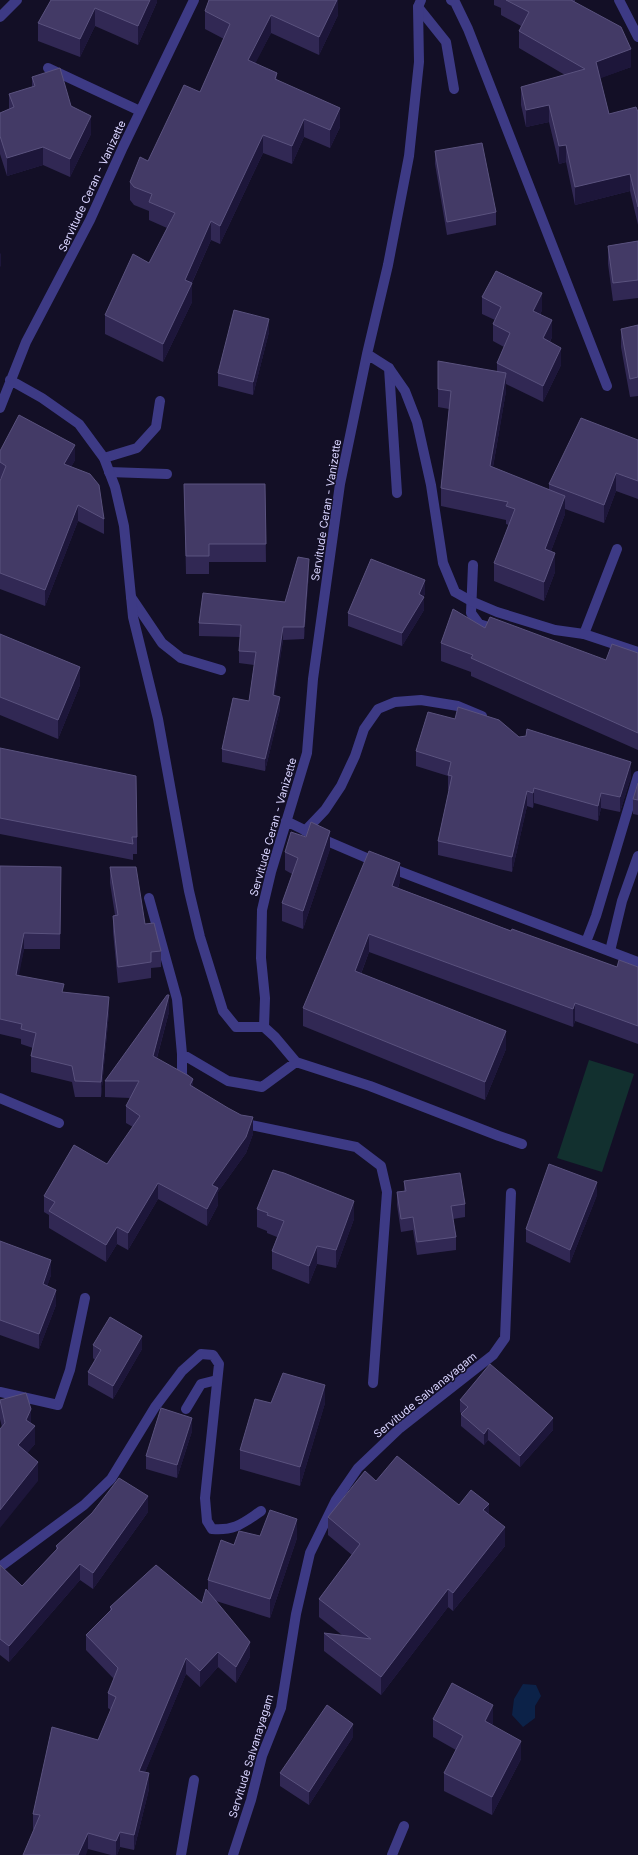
<svg xmlns="http://www.w3.org/2000/svg" width="638" height="1855" viewBox="0 0 638 1855" font-family="Inter,sans-serif">
	<rect width="100%" height="100%" fill="#130f26"/>
	<path fill="#12302f" d="M589,1060L634,1074L602,1172L557,1158Z"/>
	<path fill="#0c2248" d="M523,1684L536,1685L541,1696L535,1706V1718L523,1727L512,1715L514,1699Z"/>
	<g fill="none" stroke-linecap="round" stroke-linejoin="round">
		<path stroke="#3d3a85" stroke-width="10" d="M418,7L446,42L454,89
			M0,17L17,0
			M48,68L140,111
			M389,368L397,493
			M104,458L137,448L156,427L160,401
			M109,472L167,474
			M473,565L471,613L479,624L498,630
			M131,597L162,643L181,658L221,670
			M584,634L617,549
			M305,831L325,810L341,786L355,756L364,729L378,709L395,702L421,700L458,706L482,716
			M610,951L622,901L638,856
			M186,1409L201,1384L217,1380"/>
		<path stroke="#3d3a85" stroke-width="10" d="M451,0L455,2L468,29L607,386
			M619,0L638,37
			M367,354L389,368L405,391L417,422L431,485L443,563L455,592L471,601L497,612L555,630L584,634L638,652
			M10,380L42,398L79,424L104,458L115,487L124,526L133,617L158,719L189,891L200,937L223,1011L236,1027H264L265,998L261,958L262,910L271,872L307,753L313,679L340,484L367,354L388,265L409,156L419,62L418,7L421,0
			M0,408L26,342L90,220L123,147L194,0
			M286,821L327,841L383,865L638,962
			M149,898L177,999L182,1054L228,1081L262,1087L296,1062
			M586,942L596,916L638,776
			M264,1027L275,1037L296,1062L370,1086L499,1136L522,1144
			M182,1054V1076L188,1082
			M0,1098L59,1123
			M241,1123L356,1147L381,1166L387,1192L373,1383
			M0,1392L58,1405L70,1370L85,1298
			M0,1567L84,1505L111,1479L155,1407L182,1371L201,1354L213,1355L219,1364L205,1498L207,1521L212,1529C235,1531 243,1523 261,1511
			M181,1855L194,1780
			M233,1855L251,1800L262,1756L281,1708L296,1614L310,1553L336,1500L358,1468L400,1428L493,1355L505,1338L511,1193
			M392,1855L404,1826"/>
	</g>
	<path fill="#312854" d="M51,0H157V2L138,45L95,26L80,57L38,41V23Z
		M209,0H338V15L319,55L271,33L255,63L277,80L340,127L330,148L304,137L292,164L263,153L220,244L211,240L192,283V302L163,362L105,334V315L149,263L167,228L149,220V211L134,205L130,200V182L148,161L200,92L224,39L205,29V11Z
		M494,0H575V2L631,67L600,78L609,114L638,112V225L630,191L575,205L566,162L559,164L549,122L526,127L521,105V87L565,75L519,48V31L521,26L501,15V8L494,5Z
		M32,77L71,106L91,134L70,177L43,165L7,176L0,154V113L9,109V94L32,87Z
		M435,151L496,212V225L447,235L435,164Z
		M638,241V298L613,301L608,264V246Z
		M482,297L542,310L540,315L552,337L550,342L561,365L543,402L506,384V391L493,467L549,490V484L638,440V499L616,491L604,523L565,509V514L551,551L555,572L544,601L494,581V563L509,525L506,524V520L441,506V488L449,409L438,407V389L497,371V363L504,347L493,341V324L495,320L482,314Z
		M638,325V396L630,397L621,347V329Z
		M269,332L253,395L218,386V373Z
		M0,451L75,460L71,467L104,519V534L78,521L45,606L0,589V481L1,479L0,478Z
		M184,484H265L266,562H209V574H186Z
		M309,571L304,639L283,640L274,696L280,709L265,771L222,762V749L249,701L254,665L239,663V651L240,637L199,636V623L285,602Z
		M425,593L424,596V610L402,646L348,626V613Z
		M485,628L606,660L638,653V750L471,676V672L441,661V643Z
		M0,634L80,685L58,739L0,715Z
		M519,737L631,777L620,812L601,808L598,821L534,803L533,808L527,806L512,872L438,855V841L449,790H448V776L416,766V751Z
		M0,748L137,837V854H133V860L0,834Z
		M638,783V815L633,814V799Z
		M330,849L303,929L282,921V903L292,874L285,870V852Z
		M0,866L61,867L60,949H24L18,976L64,993L109,1012L101,1097H75L72,1082L31,1072V1056L33,1048L21,1044V1039L0,1034Z
		M110,867L161,951V967L151,968V978L118,983L113,932V916L115,915L110,883Z
		M400,881L398,888L511,931L617,967H638V1044L575,1021L573,1027L369,952L361,974L506,1049L485,1100L303,1026V1008Z
		M169,1012L157,1058L253,1134L246,1153L218,1192V1205L207,1226L158,1199L128,1250L117,1244L106,1262L49,1228V1215L44,1212V1196L107,1164L133,1127L126,1123V1106L130,1098L105,1097V1081Z
		M404,1181L465,1204V1217L453,1219L456,1237V1250L417,1255L413,1230L401,1232L397,1205V1192H404Z
		M597,1195L570,1263L526,1242V1229Z
		M257,1209L354,1219L336,1268L317,1264L309,1284L272,1269V1251L277,1237L267,1233V1231L257,1227Z
		M0,1241L51,1275L47,1286L56,1305L39,1349L0,1335Z
		M93,1345L142,1349L113,1399L88,1385V1372L95,1360L93,1358Z
		M0,1400L31,1423L35,1444L27,1453L38,1481L2,1427L0,1419Z
		M460,1400L553,1430L520,1467L488,1440L484,1445L461,1426V1414H462L460,1412Z
		M271,1403H325L300,1486L240,1469V1450Z
		M192,1431L177,1478L146,1469V1456Z
		M376,1481L489,1515L505,1546L453,1611L448,1607L381,1695L324,1651V1633L342,1635L319,1617V1599L352,1555L328,1535V1517Z
		M148,1512L93,1589L80,1580L9,1662L0,1655V1565L22,1586L56,1550V1546Z
		M260,1536L297,1538L270,1618L216,1601L250,1657L236,1683L218,1667L200,1687L186,1674L145,1772L149,1789L134,1850L120,1847L117,1855H111L88,1849L33,1829V1814L98,1740L111,1710L108,1708V1693L114,1679L86,1650V1635L110,1611V1607L202,1603L208,1591V1580L234,1545Z
		M433,1719L493,1723L492,1725L521,1759L492,1815L444,1791V1773L456,1750L433,1737Z
		M353,1737L309,1805L280,1786V1773Z"/>
	<path fill="#1d163a" d="M150,0H157V2L138,45V26Z
		M333,0H338V15L319,55V37Z
		M95,8V26L80,57V39Z
		M271,15V33L248,78V60Z
		M631,49V67L596,80V62Z
		M277,73V91L275,79Z
		M549,105V122L526,127V110Z
		M340,108V127L330,148V130Z
		M91,116V134L70,177V159Z
		M304,119V137L292,164V146Z
		M263,135V153L220,244V226Z
		M566,145V162L559,164V146Z
		M43,147V165L7,176V158Z
		M630,174V191L575,205V187Z
		M211,221V240L185,298V280Z
		M1,253V266L0,267V254Z
		M192,283V302L163,362V344Z
		M542,293V310L533,328V311Z
		M269,319V332L253,395V382Z
		M552,320V337L543,355V338Z
		M561,348V365L543,402V386Z
		M506,373V391L490,484V466Z
		M75,445V460L64,480V464Z
		M616,473V491L604,523V505Z
		M565,496V514L545,567V549Z
		M78,505V521L45,606V590Z
		M555,553V572L544,601V582Z
		M309,559V571L304,639V627Z
		M425,580V593L422,601L424,597V610L402,646V633Z
		M283,627V640L273,708V695Z
		M80,667V685L58,739V720Z
		M280,697V709L265,771V759Z
		M631,762V777L620,812V797Z
		M534,788V803L533,808V793Z
		M527,791V806L512,872V857Z
		M601,793V808L598,821V806Z
		M330,831V849L303,929V911Z
		M400,863V881L392,904V886Z
		M24,933V949L16,991V975Z
		M369,934V952L355,989V971Z
		M169,995V1012L153,1072V1056Z
		M109,997V1012L101,1097V1082Z
		M575,1003V1021L573,1027V1009Z
		M506,1031V1049L485,1100V1082Z
		M193,1079V1096L190,1085Z
		M253,1117V1134L246,1153L218,1192V1205L207,1226V1209L212,1185Z
		M597,1182V1195L570,1263V1250Z
		M158,1183V1199L128,1250V1233Z
		M354,1201V1219L336,1268V1250Z
		M117,1227V1244L106,1262V1245Z
		M317,1246V1264L309,1284V1266Z
		M51,1260V1275L43,1299V1284Z
		M56,1290V1305L39,1349V1334Z
		M142,1336V1349L113,1399V1386Z
		M325,1385V1403L300,1486V1467Z
		M31,1409V1427L35,1426V1444L18,1464V1445L26,1420Z
		M192,1418V1431L177,1478V1465Z
		M553,1418V1430L520,1467V1456Z
		M488,1428V1440L484,1445V1434Z
		M38,1462V1481L0,1528V1510Z
		M148,1496V1512L93,1589V1573Z
		M489,1504V1522L483,1510Z
		M297,1519V1538L270,1618V1599Z
		M505,1527V1546L453,1611V1593Z
		M80,1564V1580L9,1662V1646Z
		M448,1589V1607L381,1695V1677Z
		M250,1642V1657L236,1683V1667Z
		M218,1652V1667L200,1687V1671Z
		M186,1658V1674L139,1787V1771Z
		M493,1705V1723L485,1739V1721Z
		M353,1724V1737L309,1805V1792Z
		M521,1741V1759L492,1815V1797Z
		M149,1773V1789L134,1850V1835Z
		M120,1832V1847L117,1855H116V1841Z
		M88,1833V1849L86,1855H78Z"/>
	<path fill="#433a66" stroke="#5a527e" d="M51,0H150L138,26L95,8L80,39L38,23Z
		M209,0H337L319,37L271,15L248,60L277,73L275,79L340,108L330,130L304,119L292,146L263,135L220,226L211,221L185,280L192,283L163,344L105,315L133,254L149,263L175,213L149,202L152,194L134,187L130,182L140,157L148,161L184,85L200,92L230,24L205,11Z
		M506,0H571L621,27L631,49L596,62L609,114L636,107L638,112V207L630,174L575,187L566,145L559,146L549,105L526,110L521,87L585,69L519,31L529,12Z
		M60,68L71,106L91,116L70,159L43,147L7,158L0,136V113L14,107L9,94L35,86L32,77Z
		M482,143L496,212L447,222L435,151Z
		M638,241V280L613,283L608,246Z
		M496,271L542,293L533,311L552,320L543,338L561,348L543,386L497,363L510,333L493,324L501,307L482,297Z
		M234,310L269,319L253,382L218,373Z
		M638,325V377L630,379L621,329Z
		M438,361L506,373L490,466L565,496L545,549L555,553L544,582L494,563L515,509L506,506L508,502L441,488L451,391L438,389Z
		M19,415L75,445L64,464L90,474L99,485L104,519L78,505L45,590L0,573V481L6,466L0,462V451Z
		M581,418L638,440V481L616,473L604,505L549,484Z
		M184,484H265L266,544H209V556H186Z
		M298,557L309,559L304,627H283L273,695L280,697L265,759L222,749L233,698L249,701L256,652L239,651L241,625L199,623L203,593L285,602Z
		M371,559L425,580L419,594L424,597L402,633L348,613Z
		M453,609L485,628L490,617L606,660L612,644L638,653V733L471,658L473,655L441,643Z
		M0,634L80,667L58,720L0,697Z
		M458,707L499,720L519,737L526,736L527,729L631,762L620,797L601,793L598,806L534,788L533,793L527,791L512,857L438,841L452,776L448,775L451,762L416,751L428,712L455,719Z
		M0,748L136,776L137,837H132L133,844L0,818Z
		M638,783V800L633,799Z
		M311,822L330,831L303,911L282,903L298,858L285,852L291,832L306,837Z
		M369,851L400,863L392,886L511,931L512,929L617,967L619,960L638,967V1026L575,1003L573,1009L369,934L355,971L506,1031L485,1082L303,1008Z
		M0,866L61,867L60,934L24,933L16,975L64,984L62,992L109,997L101,1082L75,1081L72,1066L31,1056L36,1033L21,1029L22,1024L0,1019Z
		M110,867H136L145,924L154,923L161,951L151,952V962L118,967L113,916L118,915Z
		M167,995H169L153,1056L189,1076L193,1079L190,1085L228,1108L241,1115L253,1117L246,1137L212,1185L218,1188L207,1209L158,1183L128,1233L117,1227L106,1245L49,1211L55,1202L44,1196L74,1145L107,1164L140,1116L126,1106L139,1081H105Z
		M549,1164L597,1182L570,1250L526,1229Z
		M273,1170L284,1173L354,1201L336,1250L317,1246L309,1266L272,1251L284,1221L267,1215L268,1213L257,1209Z
		M460,1173L465,1204L451,1206L456,1237L417,1242L413,1217L401,1219L397,1192L406,1191L404,1181Z
		M0,1241L51,1260L43,1284L56,1290L39,1334L0,1320Z
		M110,1317L142,1336L113,1386L88,1372L101,1350L93,1345Z
		M490,1364L553,1418L520,1456L488,1428L484,1434L461,1414L468,1407L460,1400Z
		M283,1373L325,1385L300,1467L240,1450L255,1399L271,1403Z
		M26,1393L31,1409L26,1420L35,1426L18,1445L38,1462L0,1510V1429L5,1423L0,1400Z
		M161,1408L192,1418L177,1465L146,1456Z
		M397,1456L459,1505L471,1490L489,1504L483,1510L505,1527L453,1593L448,1589L381,1677L324,1633L371,1639L319,1599L360,1544L328,1517L365,1471L376,1481Z
		M119,1478L148,1496L93,1573L80,1564L9,1646L0,1639V1565L22,1586L58,1548L56,1546L92,1513Z
		M270,1510L297,1519L270,1599L208,1580L221,1540L234,1545L239,1531L260,1536Z
		M156,1565L202,1603L206,1589L250,1642L236,1667L218,1652L200,1671L186,1658L139,1771L149,1773L134,1835L120,1832L116,1841L88,1833L78,1855H23L40,1815L33,1814L52,1727L98,1740L116,1697L108,1693L118,1668L86,1635L112,1609L110,1607Z
		M452,1683L493,1705L485,1721L521,1741L492,1797L444,1773L463,1736L433,1719Z
		M327,1705L353,1724L309,1792L280,1773Z"/>
	<g text-anchor="middle" stroke-width="3" stroke-linejoin="round" paint-order="stroke">
		<g font-size="11" fill="#d9d4ff" stroke="#130f26">
			<text transform="translate(92 186) rotate(-65)" y="4">Servitude Ceran - Vanizette</text>
			<text transform="translate(326 510) rotate(-81)" y="4">Servitude Ceran - Vanizette</text>
			<text transform="translate(273 827) rotate(-74)" y="4">Servitude Ceran - Vanizette</text>
			<text transform="translate(425 1395) rotate(-39)" y="4">Servitude Salvanayagam</text>
			<text transform="translate(251 1756) rotate(-73)" y="4">Servitude Salvanayagam</text>
		</g>
	</g>
</svg>
